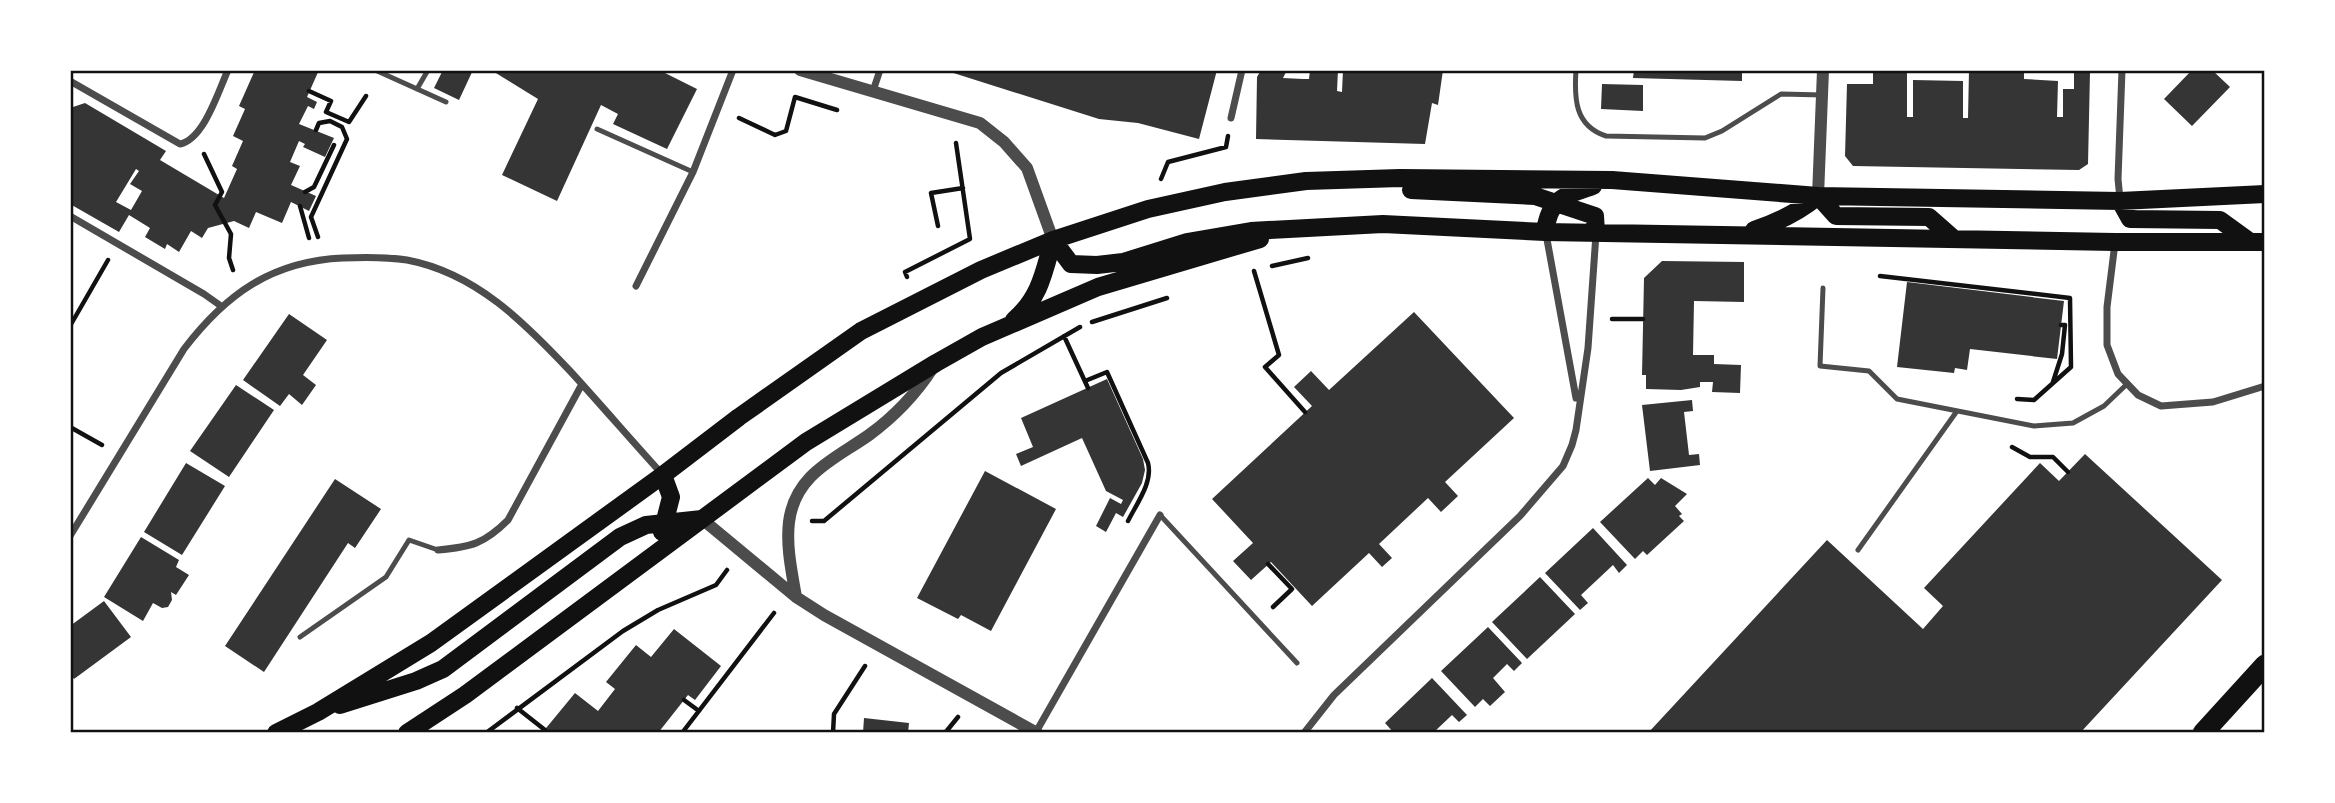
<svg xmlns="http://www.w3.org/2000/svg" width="2335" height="803" viewBox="0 0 2335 803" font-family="'DM Sans',sans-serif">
	<rect width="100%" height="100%" fill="#fff"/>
	<path fill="#fff" d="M2265,647V733H2186L2262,648Z"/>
	<path fill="#353535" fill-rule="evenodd" d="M255,70H319L307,97L317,102L314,109L308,106L299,124L334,138L325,157L303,147L305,144L299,141L290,162L300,166L291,185L316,196L309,211L291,202L282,223L256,212L249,228L234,221L208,228L202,238L191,231L179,252L167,244L165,249L145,237L150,228L129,215L119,232L70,204V112L73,107L85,103L166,151L160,160L224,198L237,169L232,166L243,141L233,136L245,109L239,106ZM136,169L139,171L130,184L142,191L131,210L116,202Z
		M443,70H473L459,100L434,88Z
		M491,70H659L697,89L667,149L613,124L618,114L601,105L557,201L502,175L538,99Z
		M944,70H1217L1199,139L1138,123L1099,119Z
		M1261,70H1287L1283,78L1303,79H1309L1310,70H1338L1337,91L1342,92L1343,70H1443L1438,105L1432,103L1425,144L1256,139L1257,77Z
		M1634,70H1742V81L1633,78Z
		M1873,70H1907V117H1913V80L1963,81V118H1968L1969,70H2024V79L2058,81L2057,117H2063V89H2074V72H2090L2088,164L2079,170L1853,166L1845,156L1847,84H1873Z
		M2192,70H2212L2230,87L2192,126L2164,99Z
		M1602,84L1643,85V111L1601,109Z
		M1662,261L1744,262V302L1694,301L1693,355H1714V364L1741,365L1740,393L1712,392L1713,382H1700V387L1681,390L1646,389V375H1642L1644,278Z
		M1907,282L2064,301L2057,359L1970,349L1967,370L1955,368L1954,373L1897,367Z
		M1414,312L1514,418L1445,482L1458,496L1441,512L1428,498L1379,544L1392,558L1382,567L1369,553L1312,606L1271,562L1251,580L1233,561L1253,543L1212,499L1312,406L1294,387L1311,371L1329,390Z
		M289,314L327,340L303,375L316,385L302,405L289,394L280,406L243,380Z
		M1107,379L1143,459L1145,470L1142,483L1123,517L1116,513L1106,532L1096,526L1110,498L1121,504L1123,500L1106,491L1082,438L1021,466L1016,454L1033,447L1021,418Z
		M236,385L274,410L229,477L190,451Z
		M1692,400L1693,411L1684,412L1689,455L1699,454L1700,465L1650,471L1642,405Z
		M2085,454L2222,580L2080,733H1648L1827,540L1923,629L1943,606L1924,588L2040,463L2059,481Z
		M186,463L225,486L182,555L144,532Z
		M985,471L1056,509L991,631L961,615L958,619L917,598Z
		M1648,478L1655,485L1661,478L1687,494L1675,506L1682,514L1679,516L1684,521L1647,555L1643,551L1635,559L1600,522Z
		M335,479L381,509L355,548L348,543L264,672L225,646Z
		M1593,528L1627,565L1619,573L1613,565L1581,595L1588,603L1580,610L1545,573Z
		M141,537L179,560L176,567L189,575L176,595L171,592L172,600L168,607L162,608L153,603L143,621L104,597Z
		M1540,577L1575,614L1527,659L1492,622Z
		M104,601L131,637L74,679L70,673V626Z
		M1488,627L1522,663L1514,671L1507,664L1493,678L1505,692L1490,706L1483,699L1475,707L1441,671Z
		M674,629L721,666L695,700L688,695L658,733H542L575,693L598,711L615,689L606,682L636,645L651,657Z
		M1432,678L1467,715L1459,722L1452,715L1433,733H1394L1385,723Z
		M864,718L909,723L908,733H863Z"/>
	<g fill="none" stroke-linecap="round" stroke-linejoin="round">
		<path stroke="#111" stroke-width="4.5" d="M309,91L331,101L326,112L349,122L366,96
			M795,97L837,110
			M739,118L775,135L786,131L795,97
			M316,130L319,123L330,121L342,127L347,139L311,217L318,237
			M204,154L222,192L215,205L231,234L229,258L233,270
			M1161,179L1168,162L1226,147L1228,136
			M305,192L314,187L334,145
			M300,206L309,238
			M938,226L931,193L963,188
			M1272,266L1308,258
			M1254,271L1279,355L1265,367L1305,412
			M1880,276L2070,298L2071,367L2034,400L2017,399
			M907,277L905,272L970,239L956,143
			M1612,319H1643
			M1092,322L1167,298
			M70,326L108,260
			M1064,336L1088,388
			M1085,381L1107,372L1148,463C1153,482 1137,503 1128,521
			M2053,382L2062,354L2065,325H2061
			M70,427L102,445
			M2012,447L2030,457H2053L2068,472
			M812,521H824L1001,373L1080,327
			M1268,564L1292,589L1273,607
			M684,700L699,711
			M517,708L545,730
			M486,733L623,631L658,610L716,585L727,570
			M682,733L774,613
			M833,733L834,714L865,666
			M945,733L958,717"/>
		<path stroke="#4c4c4c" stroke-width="5" d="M375,70L446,102
			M1576,70C1574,99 1575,126 1606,136L1705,138L1722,131L1781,94L1823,95
			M417,89L428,70
			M597,129L693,172
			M1823,288L1820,366L1869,371L1897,399L2034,426L2073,423L2104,406L2127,384
			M1160,515L1297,663
			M1858,550L1957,411
			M300,637L386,577L409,540L438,550"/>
		<path stroke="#4c4c4c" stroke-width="7" d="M70,81L180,144C204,139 218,92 228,70
			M873,91L880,70
			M1231,118L1242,70
			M2120,199L2118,179L2122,70
			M70,216L204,294L221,306
			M1546,234L1576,398
			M2115,243L2107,307V345L2118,374L2138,395L2161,406L2213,402L2265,386
			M636,286L693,172L733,70
			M70,536L184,349C226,294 272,261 343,258C364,257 387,257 407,260C476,273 525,323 571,372C602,406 632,441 663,475
			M438,550C471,547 484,544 508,520L582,384
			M1036,732L1160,515
			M1304,733L1334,695L1520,516L1563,466L1572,445L1576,430L1588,348L1596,234"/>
		<path stroke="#4c4c4c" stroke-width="12" d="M800,70L980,123L1004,142L1027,168L1053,240
			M1818,196L1823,70
			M702,519L796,597L824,615L1037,733
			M796,597C792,573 786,547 789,522C795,474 835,459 869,435C895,416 915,395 932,369"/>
		<path stroke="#111" stroke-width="18" d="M1411,190L1535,196L1595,216L1596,232
			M1818,196L1836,216L1929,217L1954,239
			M2120,201L2130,219L2220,220L2249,241
			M1754,230C1778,222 1799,212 1818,196
			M1545,232C1549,199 1564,195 1593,186
			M1053,240L1071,264L1097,265L1123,262L1187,242L1251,231L1383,224L1545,232L2115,242H2265
			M1014,320C1040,298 1044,272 1053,240
			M662,532L671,497L663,475
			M340,705L416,681L443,669L620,537L646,525L702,519
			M276,733L318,712L431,643L663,475L739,417L861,331L981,270L1053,240L1148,209L1225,192L1306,181L1400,178L1612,180L1818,196L2120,201L2265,194
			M407,733L465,695L806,442L936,363L982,337L1098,287L1260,239"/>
		<path stroke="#111" stroke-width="21" d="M2203,733L2265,665"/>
	</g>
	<rect width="2335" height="803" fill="none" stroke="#ffffff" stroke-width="144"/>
	<rect x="72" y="72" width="2191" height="659" fill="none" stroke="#111" stroke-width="2.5"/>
</svg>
